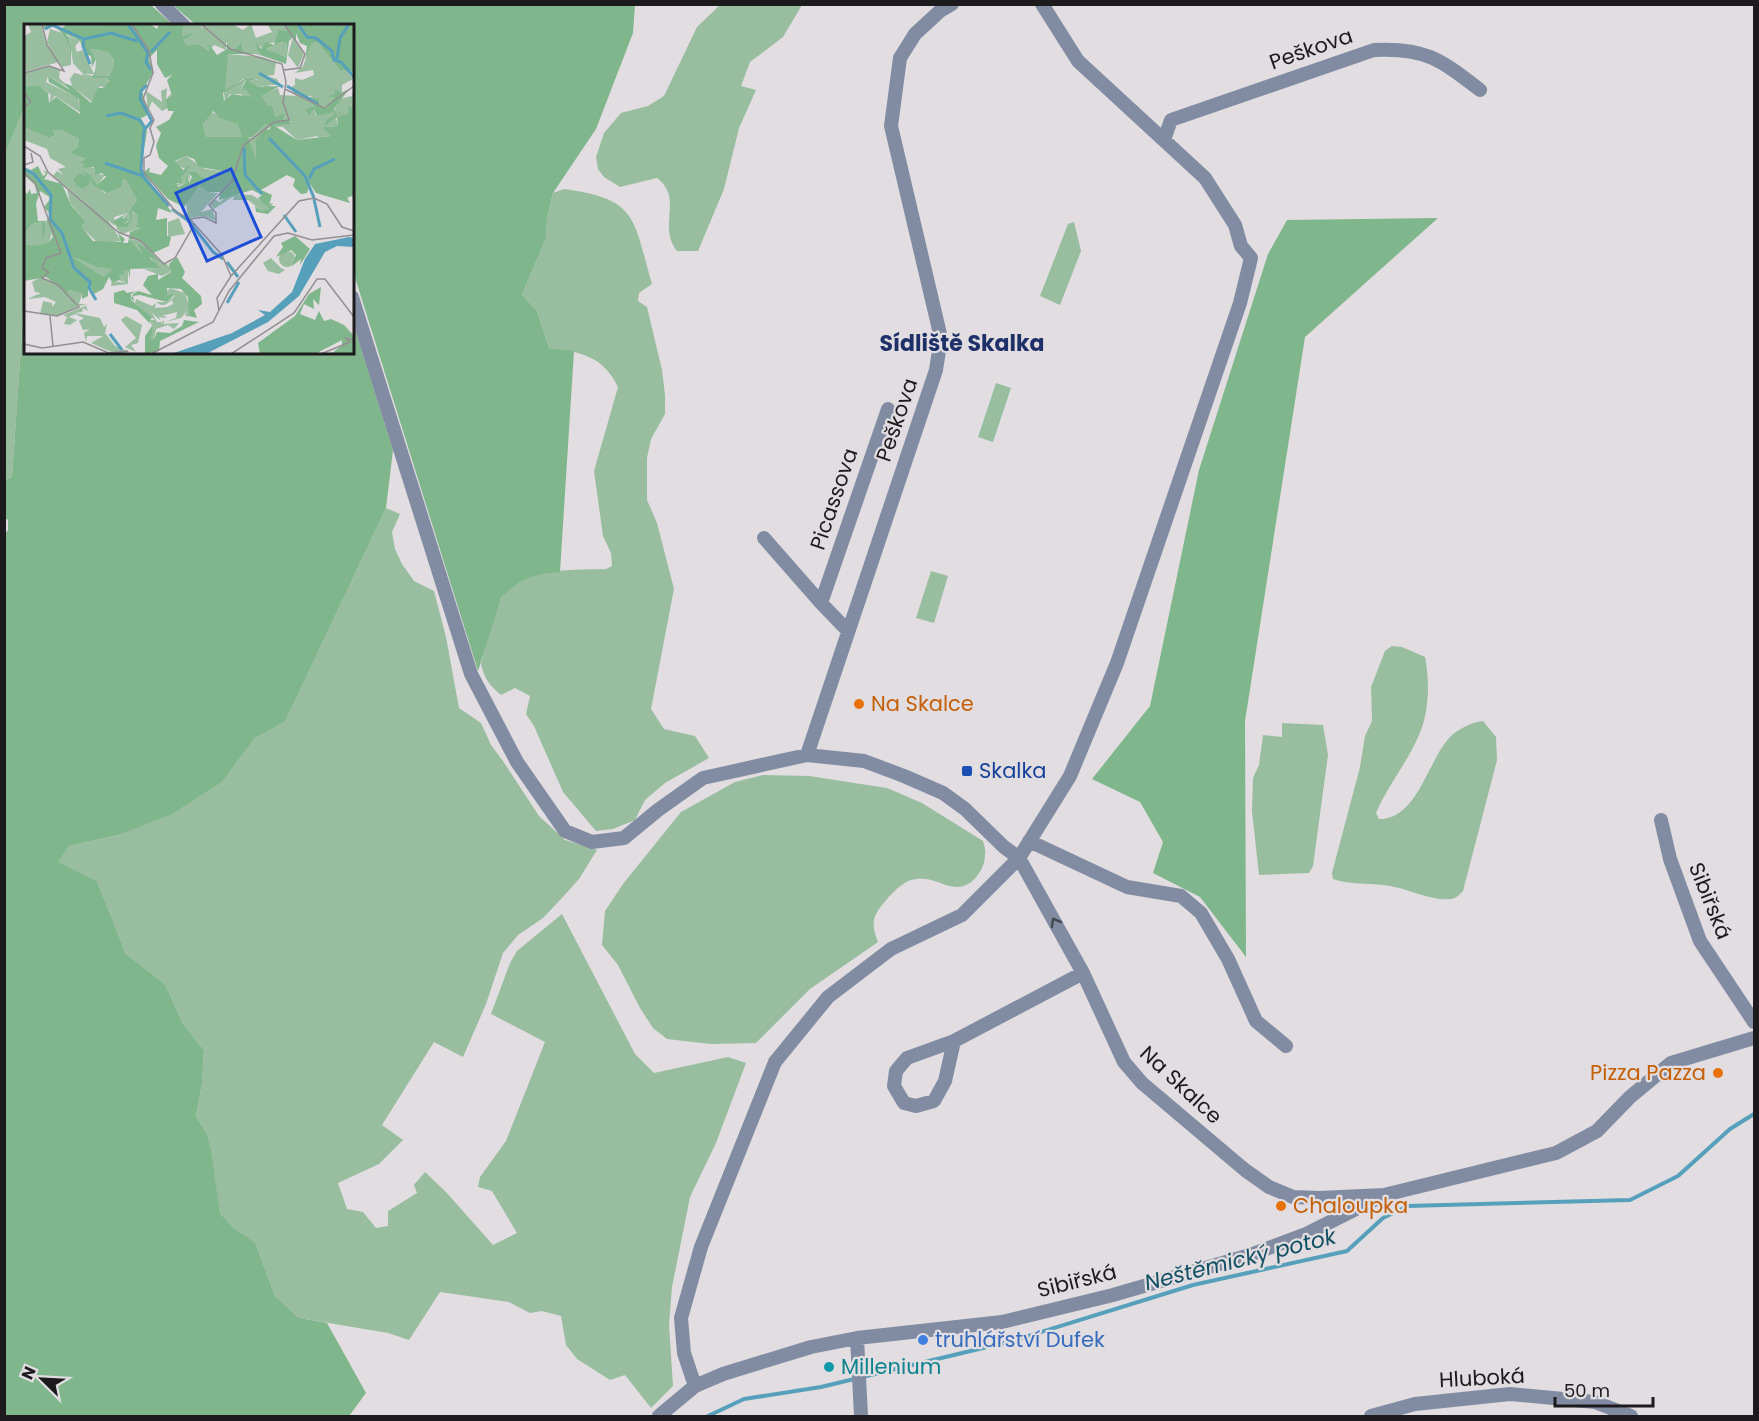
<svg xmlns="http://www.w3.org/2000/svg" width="1759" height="1421" viewBox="0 0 1759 1421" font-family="Poppins,sans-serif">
	<rect width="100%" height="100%" fill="#e1dde1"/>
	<path fill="#99bd9f" d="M720,5H802L783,37L750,62L741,86L756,90L739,128L724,189L698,251H677C657,226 684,198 657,178L620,187L604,177L598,169L596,157L604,133L621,113L648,106L664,96L697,27Z
		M25,106V288L12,477L4,480L5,154Z
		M564,189C639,199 633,219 652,284L639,293L638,301L647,307L662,370L665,395V414L651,439L647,458V500L657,523L674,589L651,709L664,729L695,736L709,758L665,783L645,800L635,820L613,829L596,831L563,792L534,726L526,714L530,696L515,688L501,695C490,686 484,678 481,664C485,648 494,609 502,597C521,567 576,570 606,569L612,566L611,553L603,536L594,471L618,387C603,356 581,352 549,348L537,311L522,295L546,238L547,218L553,193Z
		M1074,222L1081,251L1060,305L1040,296L1068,224Z
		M996,383L1011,388L993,442L978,437Z
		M386,508L400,514L392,532L395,549L402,564L414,581L434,591L446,637L459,708L481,723L491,745L503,761L539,816L565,840L597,850L579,879L561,899L543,918L518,935L503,953L486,1004L463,1057L434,1042L382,1125L403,1140L379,1164L338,1183L347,1209L363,1212L376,1228L388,1226V1211L417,1193L414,1185L425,1172L446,1192L493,1245L517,1233L492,1191L478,1187L480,1177L506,1141L545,1042L491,1014L510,963L517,951L562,914L635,1054L654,1073L728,1057L746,1063L716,1143L690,1197L672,1287L669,1325L673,1386L651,1408L625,1375L610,1380L577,1359L566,1345L561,1316L542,1311L530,1313L509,1302L440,1292L409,1340L388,1333L299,1318L275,1296L255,1242L235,1229L220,1213L207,1134L196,1116L202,1084L204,1050L183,1024L165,984L126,954L97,881L57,862L69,846L118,835L223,781L255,738L285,722Z
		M931,571L948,576L934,623L916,618Z
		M1392,646L1402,647L1425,657C1430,681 1429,713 1419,735C1407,763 1388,785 1376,813L1379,819C1417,820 1428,760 1450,737C1458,729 1472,722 1483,721L1496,737L1497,760L1463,891C1459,895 1457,898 1451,899C1432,901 1413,891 1395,887C1375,882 1353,886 1333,879L1332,873L1360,767L1365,736L1372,721L1371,687L1385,651Z
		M1282,723L1323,725L1328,755L1313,866L1309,873L1259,875L1252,811L1253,778L1259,765L1263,735L1282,737Z
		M763,775L809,776L887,788L922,803L983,841C984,845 986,850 985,855C985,869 973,887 957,887C940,886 932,875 911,880C901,883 889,896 883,904C871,918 872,926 878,942L810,989L756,1043L711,1044L667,1039L653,1028L640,1008L618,965L602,945L605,911L623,884L681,812L735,782Z"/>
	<path fill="#80b68b" d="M5,4L151,5L173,25L26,26L25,106L5,154Z
		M173,5H635L633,33L596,129L553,193L547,218L546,238L522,295L537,311L549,348L574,351L560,572C537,573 517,579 501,598L478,671L353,271L352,26L196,25Z
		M1438,218L1305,337L1245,721L1246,957L1200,897L1153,873L1163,842L1140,802L1092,779L1150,706L1199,470L1268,254L1287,220Z
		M25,288L26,352H352L353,323L393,450L386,508L285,722L255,738L223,781L172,814L118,835L69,846L58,862L97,881L126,954L165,984L183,1024L204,1050L202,1084L196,1116L207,1134L211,1151L220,1213L235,1229L255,1242L275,1296L299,1318L327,1323L366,1393L349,1416H5L4,535L8,530V520L5,518L4,480L12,477Z"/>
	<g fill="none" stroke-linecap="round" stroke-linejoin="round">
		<path stroke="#57a0bb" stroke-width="4" d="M708,1416L744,1399L821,1387L1012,1341L1193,1285L1347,1251L1383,1218L1408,1206L1630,1200L1678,1176L1730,1129L1754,1114"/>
		<path stroke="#818ca3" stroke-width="14" d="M162,4L184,26
			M1164,140L1171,120L1374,50C1425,47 1441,60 1480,90
			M352,297L471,674L517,762L565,831L592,842L624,838L658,810L703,778L807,755L864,761L904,776L943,793L965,809L1004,847L1019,858L1083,973L1124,1062L1142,1083L1245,1170L1269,1187L1293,1197L1319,1198L1384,1195
			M764,538L821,603
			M847,630L821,603L888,409
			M807,755L936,370L941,338L891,126L900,58L915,34L940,11L952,4
			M1661,820L1670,859L1700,941L1754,1022
			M1029,841L1127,887L1181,896L1201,913L1228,959L1256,1021L1286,1046
			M954,1041L945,1081L934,1101L916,1106L904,1103L894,1086L896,1071L907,1058L954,1041L1083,973
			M857,1338L861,1416
			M695,1386L684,1353L681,1318L701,1247L775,1062L828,997L891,949L962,915L1019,858L1070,776L1117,663L1240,303L1251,258L1241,246L1235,225L1205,178L1078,61L1042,4
			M659,1416L695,1386L723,1374L811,1347L857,1338L1002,1322L1113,1295L1250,1255L1306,1234L1384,1195L1556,1153L1597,1131L1630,1097L1671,1063L1754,1038
			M1371,1416L1415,1404L1510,1394L1595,1402L1631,1416"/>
	</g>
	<defs><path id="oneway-chevron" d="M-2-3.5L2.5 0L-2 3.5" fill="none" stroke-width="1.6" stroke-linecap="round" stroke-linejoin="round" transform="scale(1.5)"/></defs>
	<use stroke="#444852" href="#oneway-chevron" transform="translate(1055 922) rotate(-119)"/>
	<g fill="#e8710a" stroke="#e1dde1" stroke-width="2">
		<circle cx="859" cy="704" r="6"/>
		<circle cx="1718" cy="1073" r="6"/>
		<circle cx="1281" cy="1206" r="6"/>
	</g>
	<rect fill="#1a4fb4" stroke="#e1dde1" stroke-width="2" x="961" y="765" width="12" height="12" rx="3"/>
	<circle fill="#3f7fe0" stroke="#e1dde1" stroke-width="2" cx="923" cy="1340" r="6"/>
	<circle fill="#0f9aa8" stroke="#e1dde1" stroke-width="2" cx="829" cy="1367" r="6"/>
	<g text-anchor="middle" stroke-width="4.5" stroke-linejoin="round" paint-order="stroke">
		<g font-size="21" fill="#1c1a1c" stroke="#e1dde1">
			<text transform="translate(1311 49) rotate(-19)" y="7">Peškova</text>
			<text transform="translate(897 420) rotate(-71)" y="7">Peškova</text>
			<text transform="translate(834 499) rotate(-71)" y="7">Picassova</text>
			<text transform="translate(1710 901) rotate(68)" y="7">Sibiřská</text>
			<text transform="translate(1181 1085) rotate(43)" y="7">Na Skalce</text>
			<text transform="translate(1077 1281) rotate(-14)" y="7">Sibiřská</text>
			<text transform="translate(1482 1378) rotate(-3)" y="7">Hluboká</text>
		</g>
		<g font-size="21" fill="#c56008" stroke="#e1dde1" text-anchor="start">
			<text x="871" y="711">Na Skalce</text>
			<text x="1706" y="1080" text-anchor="end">Pizza Pazza</text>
			<text x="1293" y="1213">Chaloupka</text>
		</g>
		<g font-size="21" fill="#164399" stroke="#e1dde1" text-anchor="start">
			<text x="979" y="778">Skalka</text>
		</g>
		<g font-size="21" fill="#366cbe" stroke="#e1dde1" text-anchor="start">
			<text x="935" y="1347">truhlářství Dufek</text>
		</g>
		<g font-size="21" fill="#0d838f" stroke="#e1dde1" text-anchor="start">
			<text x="841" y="1374">Millenium</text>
		</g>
		<g font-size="22" font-weight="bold" fill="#1f3068" stroke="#e1dde1">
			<text x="962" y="351">Sídliště Skalka</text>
		</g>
		<g font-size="22" font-style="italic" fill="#125064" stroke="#e1dde1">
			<text transform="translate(1240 1259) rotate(-14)" y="8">Neštěmický potok</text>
		</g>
	</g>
	<g transform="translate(24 24)">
		<rect width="330" height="330" fill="#e1dde1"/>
		<path d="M4,0H17L22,20L29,30L23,18L26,5L38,9L46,24L41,11L56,17L51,22L53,28L58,26L62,32L70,50H59L49,39L47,25V41L38,43L35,38L0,48V12L7,8ZM159,0H176L179,5L178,0H208L219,6L227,0L232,14L248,8L243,0H259L263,7L255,5L253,18L241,20L240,25L232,20L239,32L219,27L218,18L209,26L202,18V26L190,21L185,27L174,20L165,23L159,16L165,11L158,12L156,6ZM269,13L280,29L274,44L264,31ZM258,18L263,20L262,33L242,25ZM288,18H293L316,46L323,47L329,55L318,61V69L304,73L312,74L305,82H295L287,72H282L290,82L282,87L290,85L292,92L310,87L316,75L328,72L330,66V83L325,82V89L312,94L314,102L299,103L307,112L297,113L298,116L293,112L273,116L259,103H246L231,116L232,135L224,121L228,115L224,118V113L229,114L241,99L268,98L259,96L260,91L252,93L248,81L244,83L232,68L241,62L235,63L225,57L235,55H219L207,64L221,56L216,68L221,63H233L228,68L235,72L227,75L239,79L241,81L243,88L239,79H227L217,70H206L201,78L198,50L190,47L187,37L195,38L202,31L199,57L204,30L239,33L252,39L250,51L242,52L253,55L256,61H243L251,64L244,68L254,64L256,71L272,72L266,64L271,61V54L278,56L290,51L289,46L271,49L279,42ZM66,25L84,28L90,38L87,51L82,52L85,59L80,64L76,62L68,78L48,62L46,55L50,49L67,53L79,52H71L72,35ZM25,42L36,46L35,54L48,66L24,52L22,58L54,74L57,89L31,72L25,79L27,71L15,61L0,62V49ZM143,64L142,75L151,66L154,81H145L143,76L144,84L138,87L128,77L124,87L122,67L138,78L137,67ZM187,88L213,100L218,113L203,114L216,121L201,114L183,116L179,102ZM0,103L27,114L32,111L28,107L37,106L55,115L53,124L45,129L62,135L60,142L70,144L71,150L81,151L73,162L81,157L89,162L96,158L91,165L80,167L76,163L80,169L98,163L99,155L105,158L113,176L105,187L106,197L100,202L107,198V187L114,192V200L110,202L116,204L98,210L92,204L105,197L96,198L104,189L90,193L91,202L29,152L33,147L39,151L34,145L42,143L26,134L23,125L0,116ZM162,132L181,145L204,148L189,154V150L187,154L177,153L172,147L165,148L167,159L164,152L162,159L153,162L162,145L154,142L156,145L149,146L152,144L145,141ZM175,162L184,168L194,169L177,188L188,185L192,197L180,192L164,194L162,178ZM43,164L84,196L97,217L75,220L55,201L52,203L45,198L47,206L44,201L35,197L28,182L32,177L40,192L51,199L62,198L46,179ZM205,170L228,171L243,180L249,179L246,186L238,187L224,176H209L210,172L190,185L186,180L190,175L196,178ZM155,194L161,210L144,213V198ZM19,198L20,206V198L24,197L28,207L25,219L10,223L0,220V211L8,200ZM105,215L117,217L131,233L148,244L146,248L138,252L120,245L133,244L126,232L134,236L112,219L117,228ZM255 235a8 8 0 1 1 16 0a8 8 0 1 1-16 0ZM49,233L73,243L89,244V247L80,253ZM247,234L257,244L261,246L255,250L244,247L239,239ZM91,244L104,246V260L87,262L89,250L94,254L90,257L101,259L95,251L97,247ZM17,253L33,260L41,269L48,266L58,270L55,280H63L55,282L52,278L53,283L33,292L16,290L19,277L28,279V283L32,278L21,273L3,275L17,269L11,268L8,258ZM142,263L161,269L167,287L164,293L161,291L164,286L157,294L141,298L152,294L153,288L137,292H141L142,294L135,293L137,297L128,289L133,298H139L140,295V299L136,300L155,299L150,305L144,301L132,305L130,315L126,313L129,303L125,296H131L111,279L112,275L128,282L132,279L131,284L143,283L149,280L148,276L141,281H137L132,278H143L150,273L151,268L147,274L143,272L141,268L146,265ZM66,280L62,282L64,287L59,284L58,288L51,289L76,294L80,303L83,300L81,309L91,322L106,328L92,330L67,319L79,312H63L62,318L60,309L66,305L59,306L55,297L60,294L51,290L45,293L53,296L46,301L40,300L43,293L39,291ZM102,292L118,301L114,319L107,321L112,328L101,323L112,314L97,296Z" fill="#99bd9f"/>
		<path d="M29,0L38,4L44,0H126L133,5L135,0H159L158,12L171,9L159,16L164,22L174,20L185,27V20L193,31L203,25V19L209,26L218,18L219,27L232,30H204L201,66L221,55H233L225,57L235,63L256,62L237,72L244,82L248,81L252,93L261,89L259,96L265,97L267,100L249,101L273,116L307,112L299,104L303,96L309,92L310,88L293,92L290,85L285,91L281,86L290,82L281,72L295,75V81L302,83L311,74L303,73L311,70V65L317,69L325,65L310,85L312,91L320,86L300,103L314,102L313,93L325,89L324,82L330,83V171L323,174L326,179L292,169L286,160L283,169L277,170L269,162L271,155L263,151L237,166L248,171L245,182H252L244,190L232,188L231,182L238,187L246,185L234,174L238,171L228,166L195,176L196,168H184L175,162L160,183L144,175L120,148L126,143L125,148L137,151L144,142L135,134L132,122L137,109L132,103L145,96L150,87H144L142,76L148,72L143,56L148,51L141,54L133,40V26L125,34L129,49L118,67L125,90L116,95L123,107L117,144L148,189L134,184L132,196L143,194V212L147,213L145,222L129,229L117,216L105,215L118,229L112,219L123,224L135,237L125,233L136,244L106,245V255L104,246H100V250L95,251L100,259L96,256L88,258L85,253L79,265L70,270L64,258V272L58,275V270L47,266L42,269L22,253L0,257V220L10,222L24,219L29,213L23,197L20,198L21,203L19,218L18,198L8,200L0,211V166L3,170L6,165L7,170L13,169L11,161L0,151V143L7,146L14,142L19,152L22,150L19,146L24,149L20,155L38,160L47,181L62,198L57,202L69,217L97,218L94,209L101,215L99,219H104L106,208L116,204L110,202L114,200V192L108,187L107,198L102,203H93L89,197L104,189L98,194L105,196L98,201L106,197L105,187L113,176L103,157L99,155L98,163L83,169L69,161L65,152L66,159L59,165L48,159L53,161L49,156L55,150L63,152L58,147L66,151L73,161L82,153L78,149L71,151L70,143L59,144L60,139H56L62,135L45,129L53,124L55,115L37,106L28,107L32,111L26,114L0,103V62L15,61L24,69L25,79L32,73L56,90L55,75L25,58L24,52L46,66L40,59L48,62L67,79L74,64H80L85,57L82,53L73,54L59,51V50L69,52L72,44L71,52H85L88,47L90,37L84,28L66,25L72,35L68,43L67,32L64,31L65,41L56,17L42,10L47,25V39L46,24L38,9L30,2L22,6L18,2ZM222,56L216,68L221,64L228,73L208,70L200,77L199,69ZM189,87L196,94L213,100L218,113H182L179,101ZM241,100L247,102L245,106L241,105L231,116L232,135L224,113H229ZM162,132L170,135L175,143L204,148L189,154L188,150L187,154L177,153L172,147L164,148L168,153L165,159L163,148L162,159L154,163L153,159H158L157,154L168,140L159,146L151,137ZM16,167L27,174L20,183L27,191L22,197H14L12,180ZM49,233L73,243L89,245L80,253ZM259,0H330V48L316,46L293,18L288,19L281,36L283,22L276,19L272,9V18L269,13L265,17L262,40L239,32L233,26L232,18L237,25L242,18L250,21L255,5L263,7ZM258,18L263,20L262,33L242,25ZM271,212L286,225L276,241L277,235L268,242L272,231L267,226L252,233L259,223L257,219ZM153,233L161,248L158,254L177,272L178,280L170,286L173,294L165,292L164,273L157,265L143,264V272L152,269L143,278L116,271L109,272L110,277L107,275L109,270L114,267L128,271L119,261L124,252L134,250V256L147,248L145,240ZM297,263L295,281L289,275L290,285L280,280L276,290L291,296L295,287L300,297L307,295L320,301L330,312V330H307L318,321V316L291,330H236L234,319L271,292L285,270ZM100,266L103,269L112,267L107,270V276L128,293L125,299L129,303L127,314L130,315L133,308L146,309L158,302L160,296L175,298L136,317L135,327L121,330V312L128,302L113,286L90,279V269Z" fill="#80b68b" fill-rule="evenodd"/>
		<path d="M325,213L330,214V223L313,222L301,228L275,272L244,298L182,330H147L208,309L241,291L234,286L246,288L268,268L281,235L291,220Z" fill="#57a0bb"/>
		<path fill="none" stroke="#57a0bb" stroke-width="3" d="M104,0L124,29L122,38L127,46M274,0L283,13L292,14L308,27L310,36L317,38L330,53M21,5L28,1L60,15M127,28L146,8M313,35L316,14L325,0M66,40L59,22L60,15L87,9L113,17M235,49L259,63M123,61L117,67L116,75L128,97L120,106L117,145L120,154L145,182M263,62L294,80M82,92L97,89L116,96L121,104M245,114L281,152L290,174M220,123L221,151L238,170M81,139L119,152M0,145L10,150L27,171L26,195L38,209L50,244L66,258L65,264L72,276M285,155L290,145L311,135M290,175L296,203M148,185L166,198L189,228L199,235M260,191L272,208M203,238L214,253M203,279L215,258M86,310L98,326M156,330L208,313L241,295L269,273L295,225L315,217L330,219"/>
		<path fill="none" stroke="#928f92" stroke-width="1.5" d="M108,0L125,27L129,49L119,75L130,96L126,104L130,118L126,131L120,134V148L152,188L166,195L198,231L207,252M260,0L281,30L276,44L260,46M0,49L25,42L40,47L23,21L18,0M261,65L300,84L330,62M0,68L7,78L0,83M0,122L16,132L24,148L94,208L117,217L140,240L151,234L170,201M0,141L9,138L7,129M0,149L11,159L37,229L22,234L18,244L25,248L18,254L34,261L55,283L33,292L0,287M166,195L180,193L192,199V189L185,181L208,157L219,122L250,98L265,96L259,78L262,58L258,40L206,25L177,0M195,287L193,274L207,252L275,177L290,174L303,180L318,203L330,207M26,292L29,322M0,320L18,324L59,318L87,330M86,329L104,327M127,330L189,298L205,267L250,212L264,209L288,216L330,211M207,330L270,289L293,255H301L330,293M297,330L326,318L322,314L330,316"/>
		<path fill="#1d4ed8" fill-opacity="0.15" stroke="#1d4ed8" stroke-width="3" d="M207,145L237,213L183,237L152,169Z"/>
		<rect width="330" height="330" fill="none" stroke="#1c1a1c" stroke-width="3"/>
	</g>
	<rect width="1759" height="1421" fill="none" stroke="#1c1a1c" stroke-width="12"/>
	<g transform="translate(42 1379) rotate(294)" stroke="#e1dde1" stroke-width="4.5" paint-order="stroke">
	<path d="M0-4.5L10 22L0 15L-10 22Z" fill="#1c1a1c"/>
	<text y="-9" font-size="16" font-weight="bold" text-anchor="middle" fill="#1c1a1c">N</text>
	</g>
	<path d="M1555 1397v9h98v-9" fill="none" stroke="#1c1a1c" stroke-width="3"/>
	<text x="1564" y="1397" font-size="18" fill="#1c1a1c" stroke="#e1dde1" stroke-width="4.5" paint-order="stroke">50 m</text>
</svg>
